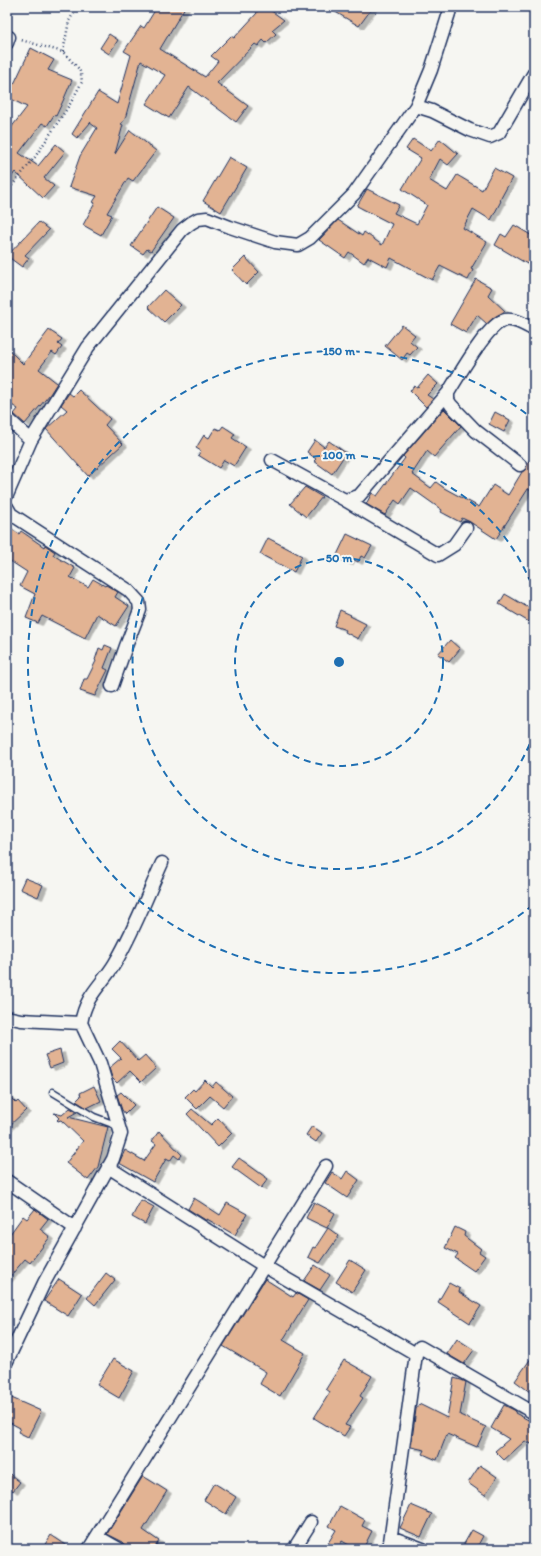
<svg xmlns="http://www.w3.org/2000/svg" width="541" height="1556" viewBox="0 0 541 1556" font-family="Itim,sans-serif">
	<defs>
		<filter id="shadow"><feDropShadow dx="4.5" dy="2.5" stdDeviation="0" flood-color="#0004"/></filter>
	</defs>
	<rect width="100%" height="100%" fill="#f6f6f2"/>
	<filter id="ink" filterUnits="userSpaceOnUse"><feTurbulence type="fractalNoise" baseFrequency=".025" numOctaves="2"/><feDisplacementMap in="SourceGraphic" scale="8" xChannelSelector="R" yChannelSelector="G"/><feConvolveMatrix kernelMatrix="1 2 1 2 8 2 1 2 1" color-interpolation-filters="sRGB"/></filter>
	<g filter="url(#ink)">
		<path fill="#e2b393" stroke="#1b2f5e" filter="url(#shadow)" d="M157,7H185L160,49L205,77L218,61L211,56L231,36L234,38L257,13L254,7H266L284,20L272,30L276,34L266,43L263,40L258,46L255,44L217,83L248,106L236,122L189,87L169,118L146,104L165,75L141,61L125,119L121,124L123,125L115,154L130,130L156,151L133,181L128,178L107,213L112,215L101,235L83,225L95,203L93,202L97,196L69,187L80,156L97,128L90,123L91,122L77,138L72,134L98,92L117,104L131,55L124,51L141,26L144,28Z
			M327,7H373L359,26Z
			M109,34L118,40L109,54L100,48Z
			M31,48L54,60L48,70L72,80L63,101L56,116L54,115L47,126L42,123L19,153L38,166L56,144L65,152L44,178L54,186L43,198L15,172L7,183V133L27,107L7,97V80L14,84Z
			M413,139L431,151L440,139L458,154L448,165L440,159L429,180L447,191L457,175L482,190L494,168L512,178L500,200L501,201L491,220L473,209L463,228L487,242L471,269L473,270L468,280L440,266L432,280L391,258L387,267L368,257L364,263L349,252L345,258L319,240L338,220L362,236L364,232L382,245L392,224L357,206L367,189L399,205L394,213L417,224L427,205L402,189L421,158L406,149Z
			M229,157L247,168L221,212L203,201Z
			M157,207L174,218L151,251L147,249L143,254L131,246Z
			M39,222L49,230L25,255L29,258L22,267L7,256Z
			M514,225L534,237V268L495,245L501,234L506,237Z
			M245,257L259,272L246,285L232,270Z
			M476,279L492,288L488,295L505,311L493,318L487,324L477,315L466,333L450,324Z
			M164,290L181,305L164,322L148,307Z
			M402,325L415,335L410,341L417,347L410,355L407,353L402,360L385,346Z
			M49,330L62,339L58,344L62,347L56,355L52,352L39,369L57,383L50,394L25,424L14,414L18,409L7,402V348L23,364Z
			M428,375L438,384L427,395L433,399L426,407L410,391L414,386L417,388Z
			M79,390L110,419L105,425L123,444L88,476L46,429L67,410L61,405L69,393L73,396Z
			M444,409L461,426L434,457L427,451L412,474L431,488L436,482L444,488L479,507L493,485L508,495L522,472L526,469L527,464L534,453V493L528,489L496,539L470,522L462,518L460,522L441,512L442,510L411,488L400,504L395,500L385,515L366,504L372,493L377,496L405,458L403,456Z
			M495,412L510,420L504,432L489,424Z
			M223,426L235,434L232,438L246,447L234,466L224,460L219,468L198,455L201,451L196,448L204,435L209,438L215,428L220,430Z
			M315,440L324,447L329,441L346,453L332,474L314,461L316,459L307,452Z
			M305,487L322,497L306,517L290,504Z
			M7,526L19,534L21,531L44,547L45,545L55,552L53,555L75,568L70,577L88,587L93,579L105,586L106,585L118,592L115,597L129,606L116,626L97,614L85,638L42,616L38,623L26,618L35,594L20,586L27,572L7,559Z
			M347,534L372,546L365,558L361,556L358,562L351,558L348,563L336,557Z
			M268,538L302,556L294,572L260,554Z
			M505,594L534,611V625L499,604Z
			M340,610L351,615L350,616L366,624L358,639L345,632L346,630L334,626Z
			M450,640L460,649L449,662L438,654Z
			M105,645L112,648L104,668L108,670L95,696L80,691L84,679H87L96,661L95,660L99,648L103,650Z
			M25,878L43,885L38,897L20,889Z
			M120,1041L138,1061L145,1055L156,1068L141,1082L130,1071L117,1083L112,1078L109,1068L121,1058L112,1049Z
			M60,1050L63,1063L50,1068L45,1055Z
			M205,1080L212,1087L216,1082L232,1096L223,1107L210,1096L197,1109L185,1097L193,1089L195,1091Z
			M94,1086L101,1101L87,1108L76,1101L81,1096L80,1093Z
			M121,1092L134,1105L125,1114L122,1110L117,1095Z
			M7,1094L16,1103L18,1101L26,1110L7,1128Z
			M70,1108L77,1112L68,1117L108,1127L98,1167L88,1180L66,1163L83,1141L61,1120L58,1121L57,1120L59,1118L54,1113L62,1115Z
			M192,1109L211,1125L218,1118L232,1133L218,1147L187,1114Z
			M312,1126L322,1133L316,1142L306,1135Z
			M159,1131L182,1155L179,1159L174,1155L170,1161L166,1159L153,1182L119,1163L125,1150L144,1161L156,1144L152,1141Z
			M239,1158L268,1179L261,1188L232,1167Z
			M347,1171L359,1180L347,1198L325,1183L332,1172L342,1179Z
			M194,1198L220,1215L227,1203L247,1214L235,1235L207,1219V1221L188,1209Z
			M141,1200L154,1207L145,1224L132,1217Z
			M314,1202L335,1213L327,1228L306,1218Z
			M35,1209L48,1219L40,1229L50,1237L30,1263L25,1259L7,1280V1234H10L23,1216L27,1219Z
			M455,1227L465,1232L464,1236L481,1249L479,1252L485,1256L474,1271L455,1258L458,1254L445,1248Z
			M328,1228L339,1236L320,1263L308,1257L313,1247L315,1248Z
			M350,1260L366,1270L352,1292L336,1282Z
			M315,1265L330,1275L320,1290L304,1281Z
			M106,1273L115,1280L95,1305L87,1298Z
			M59,1279L82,1294L68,1316L44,1301Z
			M265,1279L293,1297L296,1293L308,1300L283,1340L305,1353L280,1396L260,1384L266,1372L223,1346Z
			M449,1283L460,1289L459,1292L481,1306L470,1323L438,1302Z
			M457,1339L474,1350L464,1364L447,1354Z
			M534,1354V1395L515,1381Z
			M113,1359L134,1371L119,1398L97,1385Z
			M344,1360L372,1376L360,1396L363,1398L345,1425L350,1427L344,1436L314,1418L330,1392L326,1389Z
			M454,1378L461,1380L466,1382L460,1415L486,1427L477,1447L447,1434L437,1460L423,1454L425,1450L411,1447L416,1409L419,1404L447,1418Z
			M7,1396L41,1411L28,1437L18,1432L20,1428L7,1421Z
			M504,1405L516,1411L515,1413L534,1423V1445L525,1441L504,1460L495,1451L509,1439L491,1428Z
			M480,1465L497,1477L485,1495L468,1483Z
			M7,1472L20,1482L13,1491L7,1486Z
			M143,1476L167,1491L143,1530L159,1541L154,1549H129L123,1542L107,1534Z
			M214,1483L236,1497L226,1514L204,1500Z
			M411,1505L432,1514L421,1537L400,1528Z
			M340,1506L365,1520L362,1526L372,1531L363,1549H356L342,1541L338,1549L328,1543L336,1530L329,1526Z
			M472,1530L483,1536L476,1549H461Z
			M51,1535L72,1549H42Z"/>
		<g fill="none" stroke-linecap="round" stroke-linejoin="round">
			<g stroke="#1b2f5e" stroke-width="9">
				<path id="service" d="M53,1092L94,1117L118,1126"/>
			</g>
			<g stroke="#1b2f5e" stroke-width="15">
				<path id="minor" d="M7,43L9,37
					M416,106L432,111L470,130L490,137L499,133L534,73
					M7,418L31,440
					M272,460L345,500L359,496L448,393
					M520,465L476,431L451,405L448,400V393C458,377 488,323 505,320C515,318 525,325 534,330
					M7,495L31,440L88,347L182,230L191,223L198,219L207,218L230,227L275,242L298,245L310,238L354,194L416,106L431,70L451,7
					M345,500L438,555L454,545L466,528
					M7,507L11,514L128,590L139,602L140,610L126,646L112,686
					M7,1017L21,1020L81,1023
					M108,1167L264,1266L416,1354
					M7,1181L75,1228
					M7,1361L44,1283L113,1159L121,1134L100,1063L81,1023C86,994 102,985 115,963C134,931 147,896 162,863
					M98,1537L119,1549
					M391,1537L423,1549
					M89,1549L326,1166
					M294,1549L311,1522
					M389,1549L416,1354L420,1347L534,1413"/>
			</g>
			<path stroke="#1b2f5e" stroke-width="2.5" stroke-dasharray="1 3" stroke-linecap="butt" d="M63,52L69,21L77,7
				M7,192L35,157L70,104L82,82L81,74L79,69L63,52L21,40"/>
			<use href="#service" stroke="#f6f6f2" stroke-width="6"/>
			<use href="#minor" stroke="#f6f6f2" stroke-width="12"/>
		</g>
	</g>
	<g fill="none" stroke="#1f6fb2" stroke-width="2" stroke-dasharray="7 5">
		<circle cx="339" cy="662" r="104"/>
		<path d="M534 733A207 207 0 1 1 534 591"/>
		<path d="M533 905A311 311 0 1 1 533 419"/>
	</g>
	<circle cx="339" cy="662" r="6" fill="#1f6fb2" stroke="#f6f6f2" stroke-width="2"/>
	<g font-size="12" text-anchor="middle" font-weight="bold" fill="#1f6fb2" stroke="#f6f6f2" stroke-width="4" stroke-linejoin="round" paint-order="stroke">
		<text x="339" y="355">150 m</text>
		<text x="339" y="459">100 m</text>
		<text x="339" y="562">50 m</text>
	</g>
	<rect width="541" height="1556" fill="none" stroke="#f6f6f2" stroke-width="24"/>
	<rect x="12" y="12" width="517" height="1532" fill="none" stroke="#1b2f5e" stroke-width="1.5" filter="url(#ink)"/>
</svg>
